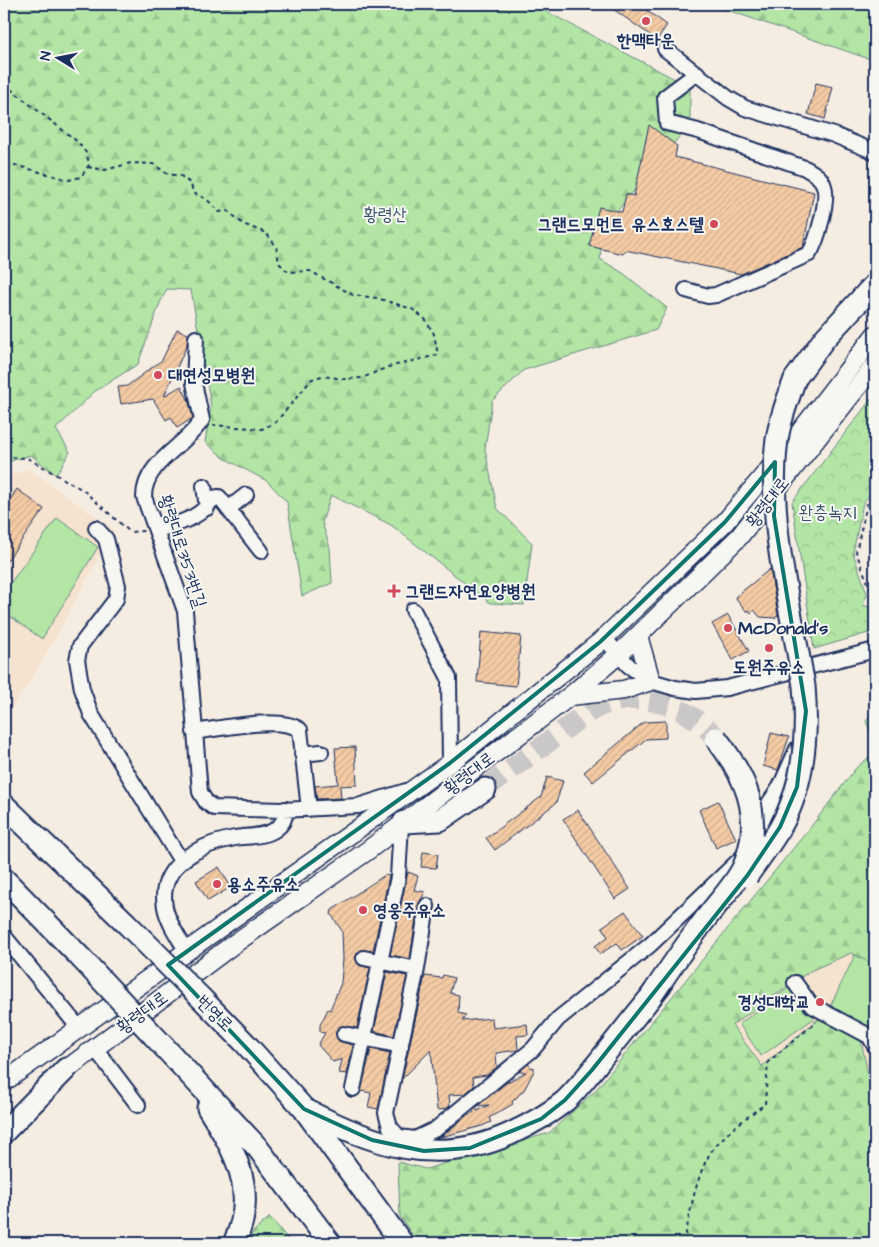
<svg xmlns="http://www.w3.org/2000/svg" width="879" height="1247" viewBox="0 0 879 1247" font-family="'Architects Daughter','Poor Story',sans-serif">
	<defs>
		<pattern id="forest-firs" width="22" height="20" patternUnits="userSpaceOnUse" patternTransform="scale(1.25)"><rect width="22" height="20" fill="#b3e5a5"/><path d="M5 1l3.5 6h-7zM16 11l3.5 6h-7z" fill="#99c590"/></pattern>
		<pattern id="park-crowns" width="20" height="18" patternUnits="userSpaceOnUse" patternTransform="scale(1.25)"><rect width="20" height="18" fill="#b3e5a5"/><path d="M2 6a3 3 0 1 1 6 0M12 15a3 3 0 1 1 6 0" fill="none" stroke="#99c590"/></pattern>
		<pattern id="building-hatch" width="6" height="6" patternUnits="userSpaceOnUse" patternTransform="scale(1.25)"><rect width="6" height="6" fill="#f5cba4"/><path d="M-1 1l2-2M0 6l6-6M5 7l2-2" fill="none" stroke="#d1af90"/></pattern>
	</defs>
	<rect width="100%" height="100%" fill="#f6ede2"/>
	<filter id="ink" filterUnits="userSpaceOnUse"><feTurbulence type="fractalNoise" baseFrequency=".02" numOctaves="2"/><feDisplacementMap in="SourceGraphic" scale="10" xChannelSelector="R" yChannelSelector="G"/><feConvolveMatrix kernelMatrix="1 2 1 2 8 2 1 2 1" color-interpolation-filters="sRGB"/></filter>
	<g filter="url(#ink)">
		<path fill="#f6e3cf" d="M29,469L114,530L42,662L11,709L4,715V477Z
			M851,953L875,965V1079L868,1074L860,1036L818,1019L762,1066L731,1025L810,971Z"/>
		<path fill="url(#forest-firs)" stroke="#678a82" d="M4,4H532L690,87V124L603,228L600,259L623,273L667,308L656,330L524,370L492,401L485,449L497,508L532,543L524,605L490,603L391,525L331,495L322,522L330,548L332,583L302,596L287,502L267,481L224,458L205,442L211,406L191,290L167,289L160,303L138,364L94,392L56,429L70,452L56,475L31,455L4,463Z
			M710,4H875V61Z
			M875,711V745L866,721Z
			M875,752V965L851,953L810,971L732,1025L762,1066L818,1019H828L860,1036L868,1074L875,1079V1243H418L400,1217L398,1162L426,1169L549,1133L595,1091L809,829L856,768Z
			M270,1217L291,1243H246L254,1231Z"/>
		<path fill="url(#park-crowns)" stroke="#678a82" d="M875,394V488L863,503L853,553L868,596H866L863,605L874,609L871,619L875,621V631L814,649L792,502Z"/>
		<path fill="#b3e5a5" stroke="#678a82" d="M57,518L98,547L42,639L4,612V592Z
			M855,955L875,965V1037L827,1013Z
			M795,983L823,1012L761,1056L739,1024Z"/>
		<path fill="url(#building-hatch)" stroke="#1b2f5e" d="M606,4H638L667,25L657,40Z
			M816,83L833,87L825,119L808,114Z
			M649,125L677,146L675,157L814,192L803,247L741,274L625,250L623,254L589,246L599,207L622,212L626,194L634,196Z
			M177,329L188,334L187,345L164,396L181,386L188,399L193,418L177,428L171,417L166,420L153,399L121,404L118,387L127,386L162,360Z
			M17,489L44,509L4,565V508Z
			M770,569L778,615L775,618L760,617L754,610L751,613L749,610L747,612L735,597Z
			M728,615L749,651L733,660L712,624Z
			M481,632L521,636L516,686L477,682Z
			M666,721V738L646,739L593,782L584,772L644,722Z
			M771,733L789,737L778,770L763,766Z
			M355,747L357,785L340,786L341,798L317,799L315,786L338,784L335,748Z
			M547,777L563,781L556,803L495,850L486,838L541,797Z
			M718,801L736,839L716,848L699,810Z
			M578,810L630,889L615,899L563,819Z
			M423,852L438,854L436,868L421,867Z
			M219,867L231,887L208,901L196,881Z
			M408,872L418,876L414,890L425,892L418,905L410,959L390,955Z
			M385,875L389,876L373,951L362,950L355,957L359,965L370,968L357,1028L342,1026L336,1032L339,1041L353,1045L347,1074L339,1073L342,1059L333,1062L318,1045L325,1033L320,1032V1025L328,1009L330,1010L341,983L343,959L342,931L331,914L332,910Z
			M625,911L643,936L622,950L617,943L600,954L595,946L608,937L602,927Z
			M387,972L407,976L394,1036L374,1031Z
			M443,975L454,978L450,993L459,995L458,1013L466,1015L462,1021L492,1018L493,1028L527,1024L528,1035L517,1036L518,1050L496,1053L497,1067L487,1075L473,1077L474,1086L465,1094L449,1095L450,1106L446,1109L437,1110L431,1050L402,1079L425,976L442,978Z
			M371,1049L390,1053L378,1109L368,1107L371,1093L361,1091Z
			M528,1064L532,1068L534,1067V1071L524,1090L512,1102L513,1104L489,1118L491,1122L482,1126L441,1137L466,1116L474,1112L473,1110L476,1107L477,1111L489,1105L477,1106L506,1083L526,1072H518Z"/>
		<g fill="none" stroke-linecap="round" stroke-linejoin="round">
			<path stroke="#cac7c8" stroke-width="21" stroke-dasharray="21 11" stroke-linecap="butt" d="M485,789C508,771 532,754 555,737C570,726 585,712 603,705C643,690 689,706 716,738"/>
			<g stroke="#1b2f5e" stroke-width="18">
				<path id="minor" d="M665,49L728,98L745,108L834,135L875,152
					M686,290L708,296L716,295L809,254C817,242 829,200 824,186C821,176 813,173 805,168L698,131L667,123L665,97L697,73
					M196,338L194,383L202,420C185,447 144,462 144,497L185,611L200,792L206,802L214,808L282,810L358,806L406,791
					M204,486L207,508
					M228,509L246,495
					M96,528L106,539L118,586L116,599L80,646L77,660L82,689L91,714L181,861
					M157,530C178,523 201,519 213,498L219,497L261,551
					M413,610L449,678L450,763
					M604,638L629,666L651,681L675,688L696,691L727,688L875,650
					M194,732C218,729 282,715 300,730L309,809
					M302,754L321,752
					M753,827L780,787L797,749
					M427,906L417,969L386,1113L390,1127L399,1137L415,1139L436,1129L533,1049L558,1019L650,945L756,844L789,788
					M4,936L79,1028
					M187,952C179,938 168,923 165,907C157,865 201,844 235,838C248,836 265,837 276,829C283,824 286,818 285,809
					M364,958L417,969
					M795,983L811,1005L869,1036L875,1046
					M344,1034L401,1046
					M94,1047L138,1105
					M353,1089L398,877L401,825"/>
			</g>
			<g stroke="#1b2f5e" stroke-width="21">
				<path id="major" d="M570,696L624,690L651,681L638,636
					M55,1078L231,946L367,851L570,696L618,655L739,537L875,365
					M4,1082L450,763L600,642L725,522L796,437L875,335"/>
			</g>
			<g stroke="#1b2f5e" stroke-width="25">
				<path id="highway" d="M795,379L824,339L875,284
					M4,805L126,923
					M404,822L440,820L485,789
					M4,879L81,958
					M202,999L245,1043L304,1109L402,1243
					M154,1036L257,1147L330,1243
					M208,1108C235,1151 259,1192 234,1243
					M304,1109C372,1144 435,1168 510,1134C529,1125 548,1115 565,1101C581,1086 595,1066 609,1049C626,1027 644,1006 661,984
					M4,1132L66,1069"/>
			</g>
			<path stroke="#1b2f5e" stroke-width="2" stroke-dasharray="4 4" stroke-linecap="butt" d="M4,84L78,142L87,154L89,165L81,177L69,180L4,162
				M88,167L105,170L131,163L153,164L168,174L181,176L191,184L193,193C204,197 212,202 218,212L228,211L243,224L266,233L276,246L279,263L288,272L310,271L353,295L377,298L412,309L425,319L434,334L438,355L388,367L362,378L344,379L322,376L312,379L276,422L262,429L213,425
				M4,457L27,458L83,490L130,532L144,531
				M871,591L856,552L867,504L875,487
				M684,1243C690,1214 694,1184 708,1157C717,1139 748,1116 765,1104L768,1062L816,1022"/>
			<use href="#minor" stroke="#f6f6f2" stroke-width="14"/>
			<use href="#major" stroke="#f6f6f2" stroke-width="18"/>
			<use href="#highway" stroke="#f6f6f2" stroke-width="21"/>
			<g stroke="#1b2f5e" stroke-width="25" stroke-linecap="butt">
				<path id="highway-bridge" d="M747,876C758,860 770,845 780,828C804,786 808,733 804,686C791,609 768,525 776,448C778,425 787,401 795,379
					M126,923L202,999
					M81,958L154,1036
					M650,998C668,971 687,943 707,917C719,901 734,886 743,868C747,860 749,851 751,842C758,801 740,770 716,738"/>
			</g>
			<use href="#highway-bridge" stroke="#f6f6f2" stroke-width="21"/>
		</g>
	</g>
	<path fill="none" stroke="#0f766e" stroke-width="4" stroke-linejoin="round" d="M775,462L774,516L806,711L797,787L780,827L747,876L592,1070L565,1100L541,1119L470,1148L424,1151L372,1140L304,1109L168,965L450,763L600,642L725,522Z"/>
	<g fill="#d1495b" stroke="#f6f6f2" stroke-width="2">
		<circle cx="646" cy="21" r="5"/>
		<circle cx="714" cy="224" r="5"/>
		<circle cx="158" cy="375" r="5"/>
		<path d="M391.5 583.5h5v5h5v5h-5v5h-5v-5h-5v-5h5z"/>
		<circle cx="728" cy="628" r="5"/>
		<circle cx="769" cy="648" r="5"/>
		<circle cx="217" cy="884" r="5"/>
		<circle cx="363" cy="910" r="5"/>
		<circle cx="820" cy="1002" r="5"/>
	</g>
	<g text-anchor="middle" stroke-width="4" stroke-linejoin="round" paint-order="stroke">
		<g font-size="18" font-weight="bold" fill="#1b2f5e" stroke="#f6f6f2" text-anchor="start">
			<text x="646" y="46" text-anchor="middle">한맥타운</text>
			<text x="704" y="230" text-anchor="end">그랜드모먼트 유스호스텔</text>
			<text x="168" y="381">대연성모병원</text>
			<text x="405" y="597">그랜드자연요양병원</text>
			<text x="738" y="634">McDonald's</text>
			<text x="769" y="673" text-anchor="middle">도원주유소</text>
			<text x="227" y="890">용소주유소</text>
			<text x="373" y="916">영웅주유소</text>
			<text x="810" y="1008" text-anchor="end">경성대학교</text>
		</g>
		<g font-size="18" fill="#39536c" stroke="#f6f6f2">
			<text x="385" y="220">황령산</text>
			<text x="828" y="518">완층녹지</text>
		</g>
		<g font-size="18" fill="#1b2f5e" stroke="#f6f6f2">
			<text transform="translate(767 502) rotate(-52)" y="6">황령대로</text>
			<text transform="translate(183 551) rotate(72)" y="6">황령대로353번길</text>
			<text transform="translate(469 773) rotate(-37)" y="6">황령대로</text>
			<text transform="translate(142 1012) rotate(-36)" y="6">황령대로</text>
			<text transform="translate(215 1013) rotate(45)" y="6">번영로</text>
		</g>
	</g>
	<rect width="879" height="1247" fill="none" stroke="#f6f6f2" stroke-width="20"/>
	<rect x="10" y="10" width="859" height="1227" fill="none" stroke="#1b2f5e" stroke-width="2" filter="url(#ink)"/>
	<g transform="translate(58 58) rotate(280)" stroke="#f6f6f2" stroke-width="4" paint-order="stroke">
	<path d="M0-4L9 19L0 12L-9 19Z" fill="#1b2f5e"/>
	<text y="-8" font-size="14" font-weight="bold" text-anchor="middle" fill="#1b2f5e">N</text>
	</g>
</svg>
